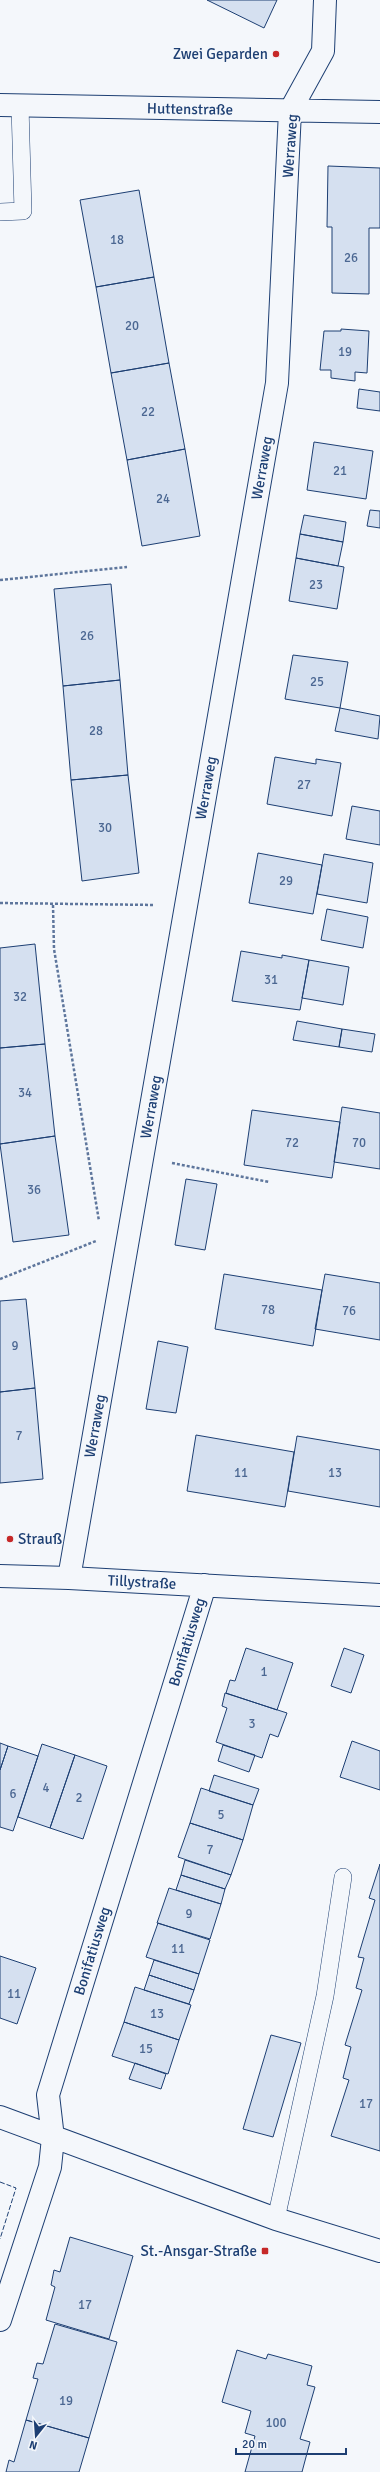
<svg xmlns="http://www.w3.org/2000/svg" width="380" height="2472" viewBox="0 0 380 2472" font-family="Signika,sans-serif">
	<rect width="100%" height="100%" fill="#f4f7fb"/>
	<path fill="#d5e0f0" stroke="#1d3f73" d="M207,0H277L264,28Z
		M328,166L380,168V228H369V294L332,293V227H327Z
		M139,190L154,277L96,287L80,200Z
		M154,277L169,363L111,373L96,287Z
		M341,329L369,331L367,373L355,372V381L331,378V370H320L324,331H341Z
		M169,363L185,449L127,460L111,373Z
		M359,389L380,392V411L357,408Z
		M314,442L373,451L366,499L307,490Z
		M185,449L200,536L142,546L127,460Z
		M370,510L380,511V528L367,526Z
		M304,515L346,522L343,542L300,534Z
		M300,534L343,542L338,566L296,558Z
		M296,558L344,567L337,609L289,601Z
		M111,584L120,680L63,686L54,589Z
		M293,655L348,662L340,708L285,699Z
		M120,680L128,775L71,780L63,686Z
		M340,708L380,716L378,739L335,731Z
		M275,757L316,764V759L341,763L332,816L267,804Z
		M128,775L139,873L82,881L71,780Z
		M352,806L380,811V845L346,839Z
		M258,853L322,865L313,914L249,903Z
		M324,854L373,863L367,903L317,894Z
		M327,909L368,917L363,948L321,940Z
		M35,944L45,1044L0,1048V948Z
		M241,951L282,958V955L309,960L300,1010L232,1001Z
		M309,960L349,967L343,1005L302,998Z
		M297,1021L342,1029L339,1047L293,1040Z
		M342,1029L375,1034L372,1052L339,1047Z
		M45,1044L55,1136L0,1144V1048Z
		M342,1107L380,1113V1169L334,1162Z
		M252,1110L340,1122L332,1178L244,1165Z
		M55,1136L69,1235L13,1242L0,1144Z
		M186,1179L217,1184L205,1250L175,1245Z
		M224,1274L322,1290L313,1346L215,1329Z
		M325,1274L380,1283V1340L315,1329Z
		M26,1299L35,1388L0,1392V1301Z
		M158,1341L188,1347L176,1413L146,1409Z
		M35,1388L43,1479L0,1483V1392Z
		M196,1435L294,1452L285,1507L187,1491Z
		M297,1436L380,1450V1507L288,1491Z
		M246,1648L293,1663L277,1710L226,1693L230,1680L235,1681Z
		M344,1648L364,1655L351,1693L331,1686Z
		M225,1693L287,1713L278,1737L270,1734L262,1758L216,1742L227,1708L222,1706Z
		M352,1741L380,1751V1790L340,1777Z
		M0,1743L8,1746L0,1770Z
		M42,1744L75,1755L50,1828L18,1817Z
		M223,1745L255,1755L249,1772L218,1761Z
		M8,1746L38,1756L13,1831L0,1827V1770Z
		M75,1755L107,1766L83,1839L50,1828Z
		M214,1775L259,1789L253,1805L209,1791Z
		M201,1788L253,1805L243,1840L190,1823Z
		M190,1823L243,1840L231,1875L178,1857Z
		M185,1860L231,1875L225,1889L181,1875Z
		M380,1864V2151L331,2136L349,2080L343,2078L351,2047L345,2045L362,1990L356,1988L364,1958L358,1957L375,1900L369,1898Z
		M181,1875L225,1889L221,1904L176,1890Z
		M169,1888L221,1904L210,1939L157,1923Z
		M158,1923L210,1940L199,1974L146,1957Z
		M0,1956L36,1968L17,2024L0,2018Z
		M154,1960L199,1974L194,1990L149,1975Z
		M149,1975L194,1990L189,2004L144,1990Z
		M135,1987L191,2005L179,2040L124,2022Z
		M124,2022L179,2040L168,2074L112,2056Z
		M271,2035L301,2043L273,2137L243,2129Z
		M135,2063L166,2074L161,2089L129,2079Z
		M70,2237L133,2256L109,2339L46,2320L55,2287L51,2285L54,2270L60,2272Z
		M55,2324L117,2342L89,2438L26,2420L38,2379L33,2378L37,2363L43,2364Z
		M237,2350L266,2359L268,2354L312,2366L307,2385L315,2387L300,2439L310,2442L302,2472H245L255,2436L245,2433L251,2411L222,2402Z
		M26,2420L89,2438L79,2472H6L9,2460L14,2462Z"/>
	<g fill="none" stroke-linecap="round" stroke-linejoin="round">
		<g stroke="#1d3f73" stroke-width="18">
			<path id="service" d="M0,212L23,211L20,106
				M276,2219L325,1996L343,1877"/>
		</g>
		<g stroke="#1d3f73" stroke-width="24">
			<path id="minor" d="M0,105L380,112
				M0,1576L69,1578L380,1595
				M69,1578L277,383L290,111L323,51L325,0
				M0,2117L276,2219L380,2251
				M0,2320L50,2167L53,2138L48,2095L205,1585"/>
		</g>
		<path stroke="#5e769c" stroke-width="2.5" stroke-dasharray="3 2" stroke-linecap="butt" d="M0,580L127,567
			M0,903L155,905
			M53,905L54,949L99,1221
			M172,1163L269,1182
			M0,1279L96,1241"/>
		<use href="#service" stroke="#f4f7fb" stroke-width="17"/>
		<use href="#minor" stroke="#f4f7fb" stroke-width="22"/>
		<path stroke="#1d3f73" stroke-width="1" stroke-dasharray="5 2" stroke-linecap="butt" d="M0,2182L16,2188L0,2239"/>
	</g>
	<g fill="#c62828" stroke="#f4f7fb" stroke-width="1.5">
		<circle cx="276" cy="54" r="4"/>
		<circle cx="10" cy="1539" r="4"/>
		<rect x="261" y="2247" width="8" height="8" rx="2"/>
	</g>
	<g text-anchor="middle" stroke-width="3" stroke-linejoin="round" paint-order="stroke">
		<g font-size="13" fill="#4b6792">
			<text x="117" y="244">18</text>
			<text x="351" y="262">26</text>
			<text x="132" y="330">20</text>
			<text x="345" y="356">19</text>
			<text x="148" y="416">22</text>
			<text x="340" y="475">21</text>
			<text x="163" y="503">24</text>
			<text x="316" y="589">23</text>
			<text x="87" y="640">26</text>
			<text x="317" y="686">25</text>
			<text x="96" y="735">28</text>
			<text x="304" y="789">27</text>
			<text x="105" y="832">30</text>
			<text x="286" y="885">29</text>
			<text x="271" y="984">31</text>
			<text x="20" y="1001">32</text>
			<text x="25" y="1097">34</text>
			<text x="292" y="1147">72</text>
			<text x="359" y="1147">70</text>
			<text x="34" y="1194">36</text>
			<text x="268" y="1314">78</text>
			<text x="349" y="1315">76</text>
			<text x="15" y="1350">9</text>
			<text x="19" y="1440">7</text>
			<text x="241" y="1477">11</text>
			<text x="335" y="1477">13</text>
			<text x="264" y="1676">1</text>
			<text x="252" y="1728">3</text>
			<text x="46" y="1792">4</text>
			<text x="13" y="1798">6</text>
			<text x="79" y="1802">2</text>
			<text x="221" y="1819">5</text>
			<text x="210" y="1854">7</text>
			<text x="189" y="1918">9</text>
			<text x="178" y="1953">11</text>
			<text x="14" y="1998">11</text>
			<text x="157" y="2018">13</text>
			<text x="146" y="2053">15</text>
			<text x="366" y="2108">17</text>
			<text x="85" y="2309">17</text>
			<text x="66" y="2405">19</text>
			<text x="276" y="2427">100</text>
		</g>
		<g font-size="15" fill="#1d3f73" stroke="#f4f7fb" text-anchor="end">
			<text x="268" y="59">Zwei Geparden</text>
			<text x="18" y="1544" text-anchor="start">Strauß</text>
			<text x="257" y="2256">St.-Ansgar-Straße</text>
		</g>
		<g font-size="15" fill="#1d3f73" stroke="#f4f7fb">
			<text transform="translate(190 109) rotate(1)" y="5">Huttenstraße</text>
			<text transform="translate(290 146) rotate(-86)" y="5">Werraweg</text>
			<text transform="translate(262 468) rotate(-80)" y="5">Werraweg</text>
			<text transform="translate(206 788) rotate(-80)" y="5">Werraweg</text>
			<text transform="translate(151 1107) rotate(-80)" y="5">Werraweg</text>
			<text transform="translate(95 1426) rotate(-80)" y="5">Werraweg</text>
			<text transform="translate(142 1582) rotate(3)" y="5">Tillystraße</text>
			<text transform="translate(187 1642) rotate(-73)" y="5">Bonifatiusweg</text>
			<text transform="translate(92 1951) rotate(-73)" y="5">Bonifatiusweg</text>
		</g>
	</g>
	<g transform="translate(36 2436) rotate(197)" stroke="#f4f7fb" stroke-width="3" paint-order="stroke">
	<path d="M0-3L7 15L0 10L-7 15Z" fill="#1d3f73"/>
	<text y="-6" font-size="11" font-weight="bold" text-anchor="middle" fill="#1d3f73">N</text>
	</g>
	<path d="M236 2448v6h110v-6" fill="none" stroke="#1d3f73" stroke-width="2"/>
	<text x="242" y="2448" font-size="12" fill="#1d3f73" stroke="#f4f7fb" stroke-width="3" paint-order="stroke">20 m</text>
</svg>
